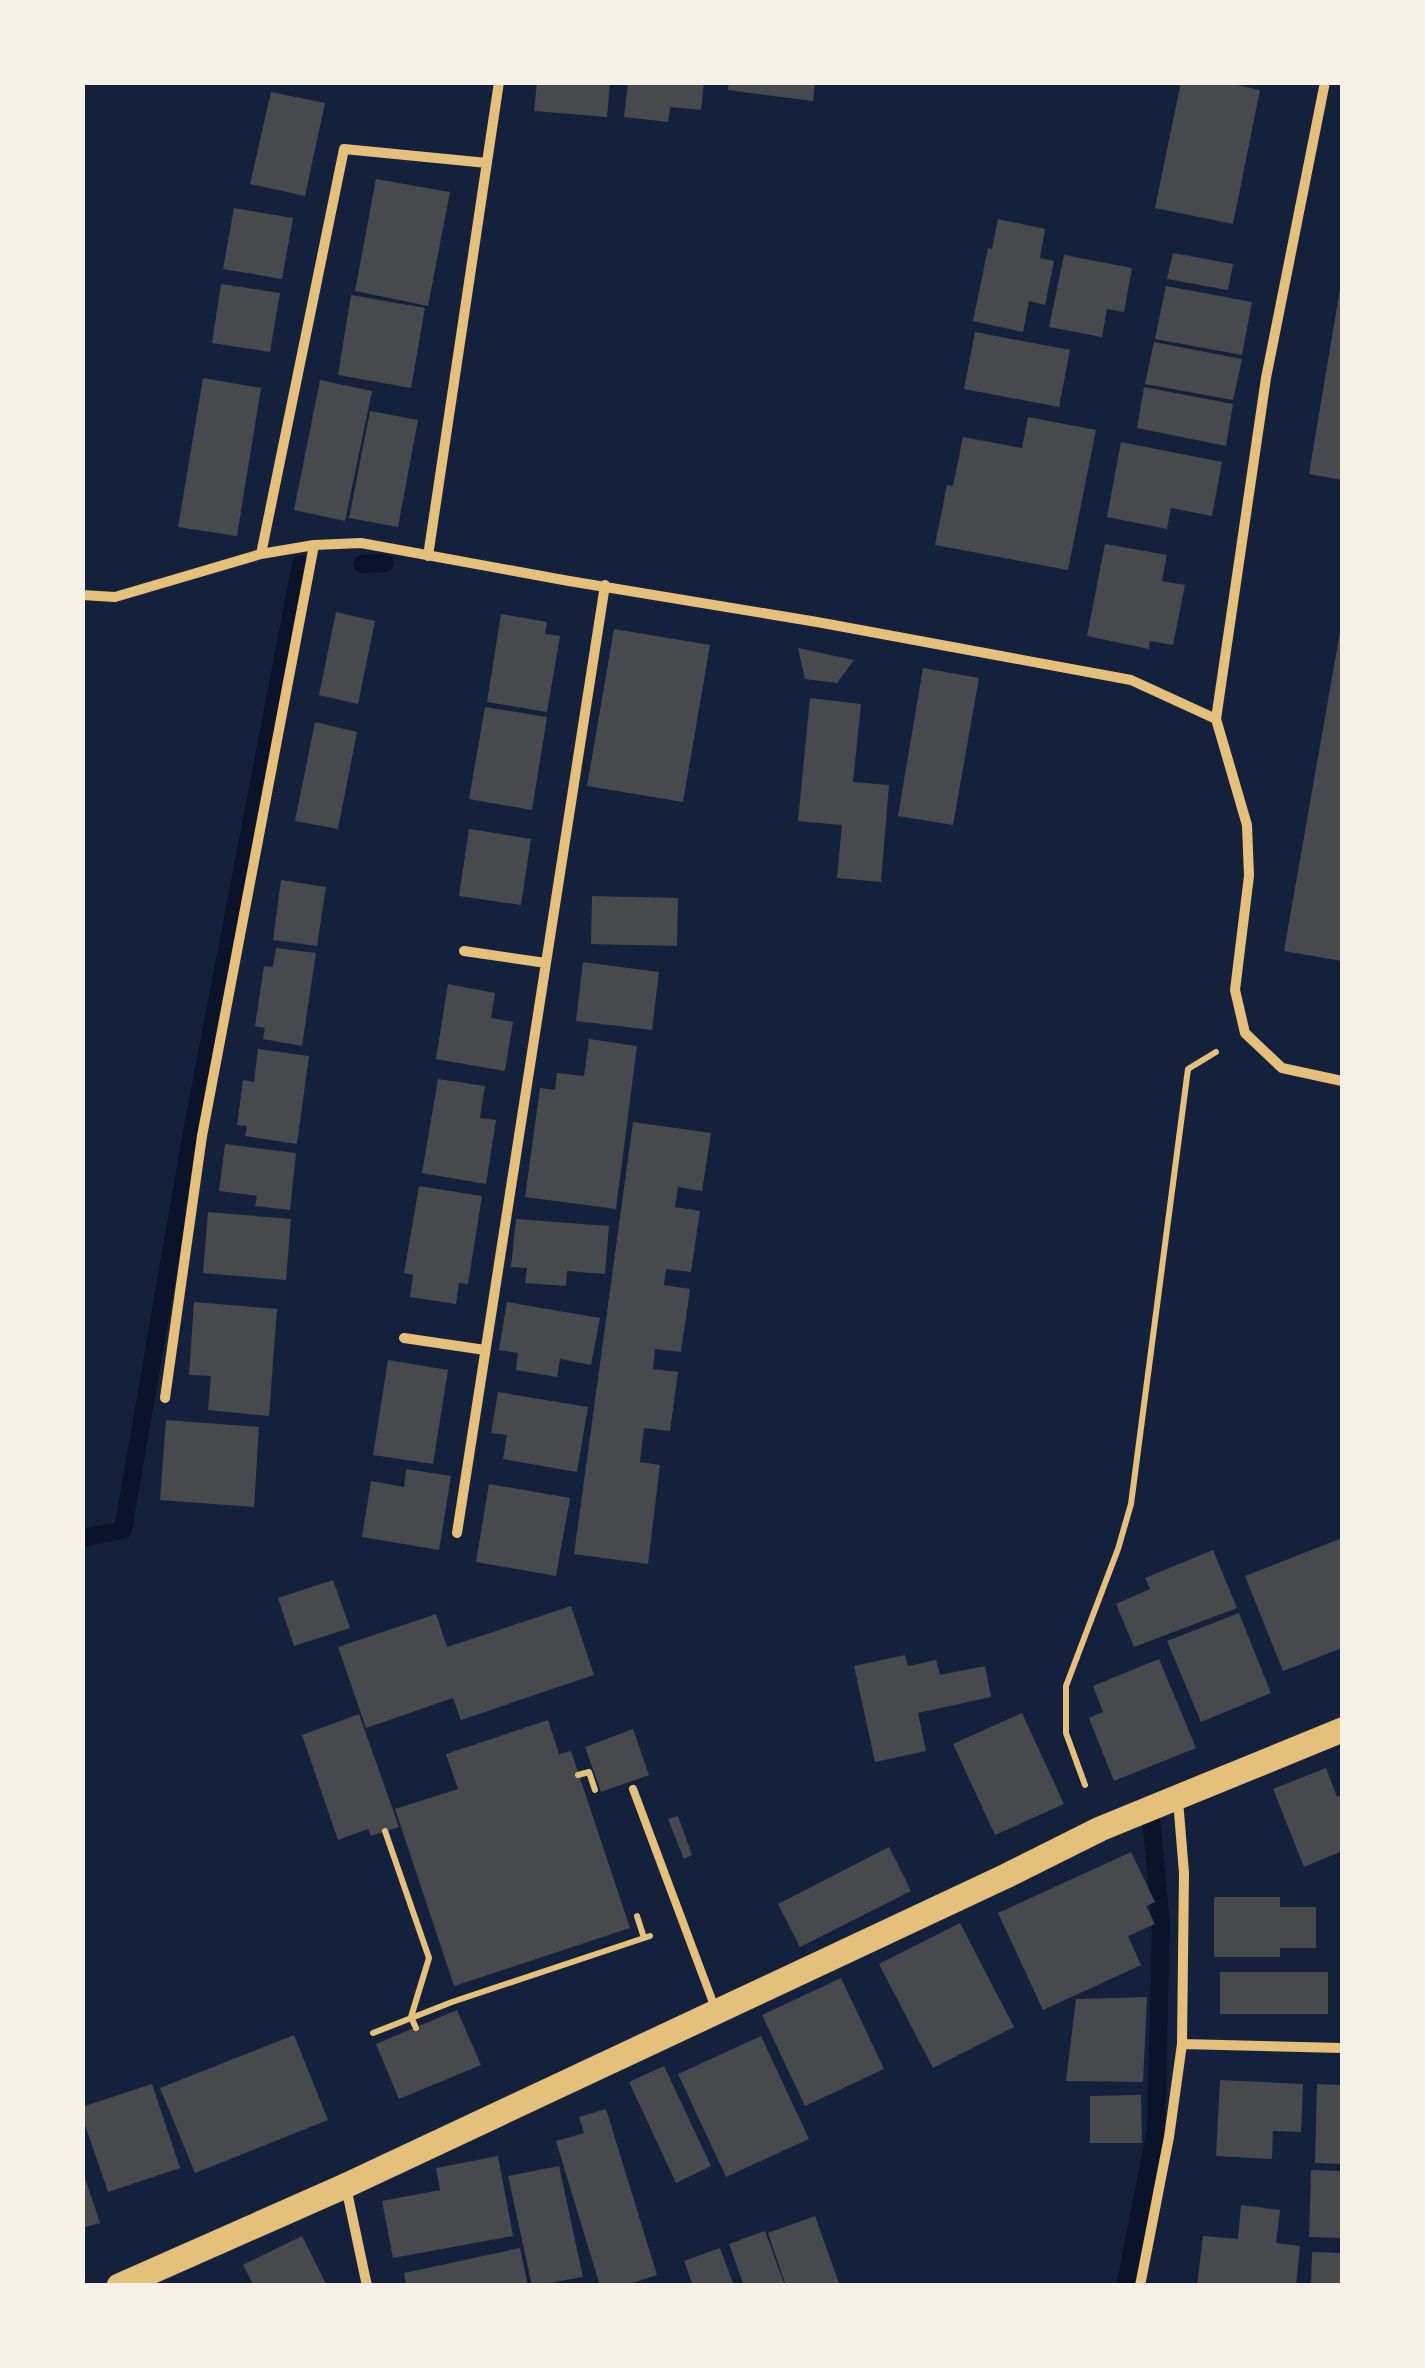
<svg xmlns="http://www.w3.org/2000/svg" width="1425" height="2368" viewBox="0 0 1425 2368" font-family="'PT Sans Narrow',sans-serif">
	<rect width="100%" height="100%" fill="#14213d"/>
	<g fill="none" stroke-linecap="round" stroke-linejoin="round">
		<path stroke="#0b132b" stroke-width="18" d="M362,564L385,563
			M82,1538L123,1530L191,1137L301,564
			M1125,2286L1156,2130L1161,1923L1151,1818"/>
	</g>
	<path fill="#48494c" d="M537,82H610L607,117L534,111Z
		M628,82H704L701,110L670,107L668,122L624,117Z
		M729,82H815L813,101L728,90Z
		M1181,82H1223L1260,90L1233,224L1155,208Z
		M271,92L325,103L305,196L250,184Z
		M376,179L450,192L428,306L355,291Z
		M234,208L293,218L282,279L223,269Z
		M998,219L1045,229L1040,258L1054,261L1045,305L1029,301L1023,332L973,321L988,248L992,249Z
		M1173,253L1233,264L1228,290L1167,279Z
		M1064,255L1132,268L1124,312L1107,309L1102,337L1049,327Z
		M221,284L280,293L270,352L212,343Z
		M1166,286L1252,302L1242,355L1155,339Z
		M1340,289H1342V480L1309,474Z
		M351,295L425,308L411,388L338,375Z
		M975,332L1070,350L1059,407L964,389Z
		M1154,342L1242,359L1233,400L1145,384Z
		M203,378L261,388L237,536L178,527Z
		M320,380L372,391L345,521L294,510Z
		M1144,387L1233,404L1226,446L1137,428Z
		M370,411L418,420L398,527L349,518Z
		M1028,417L1096,430L1068,570L935,545L947,485L953,486L963,437L1022,448Z
		M1121,442L1222,462L1212,516L1171,508L1167,529L1107,517Z
		M1105,544L1167,555L1162,581L1185,585L1173,645L1150,641L1149,649L1087,636Z
		M336,612L375,621L358,704L319,695Z
		M501,614L547,622L545,634L560,636L547,712L487,702Z
		M1341,626H1342V961L1284,951Z
		M614,629L710,645L683,802L587,786Z
		M798,648L854,660L837,683L805,679Z
		M923,668L979,678L953,825L898,816Z
		M810,698L861,704L853,782L889,785L881,882L837,878L842,825L798,821Z
		M485,707L547,717L532,810L469,799Z
		M315,722L357,732L338,829L295,821Z
		M469,829L531,839L521,905L459,896Z
		M281,880L326,887L317,946L273,940Z
		M592,896L678,898L677,946L591,944Z
		M276,948L316,953L302,1046L263,1039L265,1028L255,1026L264,966L273,967Z
		M583,962L659,972L652,1030L576,1021Z
		M448,984L495,993L491,1018L513,1022L505,1071L436,1059Z
		M589,1039L637,1046L616,1209L525,1197L540,1088L555,1090L557,1073L584,1076Z
		M258,1049L309,1056L297,1144L245,1136L247,1126L237,1125L243,1080L254,1082Z
		M438,1079L485,1086L480,1118L496,1120L486,1184L422,1173Z
		M633,1122L711,1133L702,1191L678,1187L675,1207L700,1211L691,1272L666,1269L664,1285L690,1289L681,1352L655,1349L653,1369L678,1372L670,1431L644,1428L640,1462L660,1465L648,1564L574,1554Z
		M225,1144L296,1153L290,1210L255,1206L257,1196L219,1191Z
		M419,1186L482,1196L468,1284L459,1283L456,1304L410,1297L413,1275L404,1273Z
		M208,1212L291,1219L286,1280L203,1273Z
		M516,1219L609,1226L605,1274L567,1271L566,1286L525,1283L527,1268L511,1267Z
		M194,1302L277,1309L269,1416L208,1410L211,1376L189,1375Z
		M507,1302L600,1318L591,1365L560,1359L557,1377L516,1370L518,1353L499,1350Z
		M388,1360L448,1370L433,1464L373,1455Z
		M498,1392L588,1407L577,1472L503,1459L507,1435L491,1433Z
		M166,1420L259,1427L254,1507L160,1500Z
		M406,1469L451,1476L439,1550L362,1537L371,1481L404,1487Z
		M489,1484L570,1498L556,1576L476,1562Z
		M1342,1538V1648L1283,1671L1245,1576Z
		M1213,1550L1237,1608L1134,1647L1116,1604L1150,1589L1145,1578Z
		M333,1580L350,1628L294,1646L278,1598Z
		M571,1606L594,1675L461,1720L453,1698L366,1728L338,1647L436,1614L447,1647Z
		M1239,1613L1271,1693L1201,1722L1167,1641Z
		M905,1655L908,1666L936,1660L940,1675L985,1666L991,1697L918,1713L926,1751L875,1762L854,1666Z
		M1159,1659L1196,1748L1114,1781L1089,1718L1103,1712L1093,1686Z
		M1022,1713L1064,1804L995,1835L953,1744Z
		M359,1714L399,1827L371,1836L368,1829L338,1840L302,1735Z
		M548,1720L559,1754L571,1751L630,1928L454,1986L395,1809L458,1789L446,1754Z
		M633,1729L649,1775L601,1792L585,1747Z
		M1326,1768L1337,1797L1342,1795V1851L1304,1867L1273,1789Z
		M678,1816L692,1855L684,1859L668,1819Z
		M889,1847L911,1891L800,1947L778,1904Z
		M1131,1852L1155,1902L1146,1906L1155,1924L1128,1936L1141,1965L1043,2010L998,1913Z
		M1214,1897H1280V1907H1316V1948H1280V1957H1214Z
		M960,1923L1014,2027L933,2068L879,1964Z
		M1220,1972H1328V2014H1220Z
		M841,1978L884,2069L805,2106L762,2015Z
		M1147,1997L1143,2082L1066,2081L1076,1999Z
		M457,2010L481,2065L399,2099L376,2044Z
		M294,2035L328,2120L195,2173L160,2088Z
		M761,2036L809,2139L726,2177L678,2074Z
		M664,2066L711,2166L676,2183L629,2082Z
		M1220,2080L1303,2084L1301,2132L1273,2131L1272,2159L1216,2156Z
		M152,2084L180,2168L108,2192L82,2116V2107Z
		M1317,2084L1342,2085V2164L1315,2163Z
		M1141,2095L1142,2143H1090V2096Z
		M606,2109L657,2275L623,2286H600L556,2141L584,2133L579,2117Z
		M498,2156L513,2236L393,2258L382,2201L440,2190L436,2168Z
		M559,2166L583,2277L532,2286L508,2176Z
		M82,2169L100,2223L82,2228Z
		M1311,2170L1342,2171V2238L1309,2237Z
		M1241,2205L1280,2210L1276,2243L1300,2246L1296,2286H1197L1203,2236L1238,2239Z
		M815,2216L840,2286H786L768,2233Z
		M765,2231L785,2286H744L729,2244Z
		M302,2236L327,2286H254L243,2265Z
		M520,2248L528,2286H406L404,2273Z
		M720,2248L734,2286H693L684,2261Z
		M1312,2252L1342,2253V2286H1311Z"/>
	<g fill="none" stroke-linecap="round" stroke-linejoin="round">
		<path stroke="#e5c07b" stroke-width="6" d="M578,1775L589,1772L595,1790
			M1085,1785L1066,1733V1686L1118,1549L1131,1504L1188,1069L1216,1052
			M385,1831L429,1958L411,2017L416,2028
			M637,1916L644,1938
			M373,2033L452,2002L650,1936"/>
		<path stroke="#e5c07b" stroke-width="8" d="M633,1789L715,2008"/>
		<path stroke="#e5c07b" stroke-width="10" d="M1325,82L1266,378L1216,719L1247,825L1249,876L1235,990L1245,1033L1282,1068L1342,1081
			M261,554L344,149L487,163
			M428,556L499,82
			M82,595L115,597L261,554L314,545L361,543L569,581L817,622L1131,680L1216,719
			M464,951L546,963
			M404,1338L485,1350
			M165,1398L202,1136L314,545
			M457,1533L605,585
			M1182,2044L1342,2048
			M346,2187L367,2286
			M1140,2286L1169,2137L1182,2044L1184,1873L1178,1800"/>
		<path stroke="#e5c07b" stroke-width="25" d="M119,2286L345,2186L1006,1876L1100,1829L1342,1730"/>
	</g>
	<rect width="1425" height="2368" fill="none" stroke="#f6f1e7" stroke-width="170"/>
</svg>
